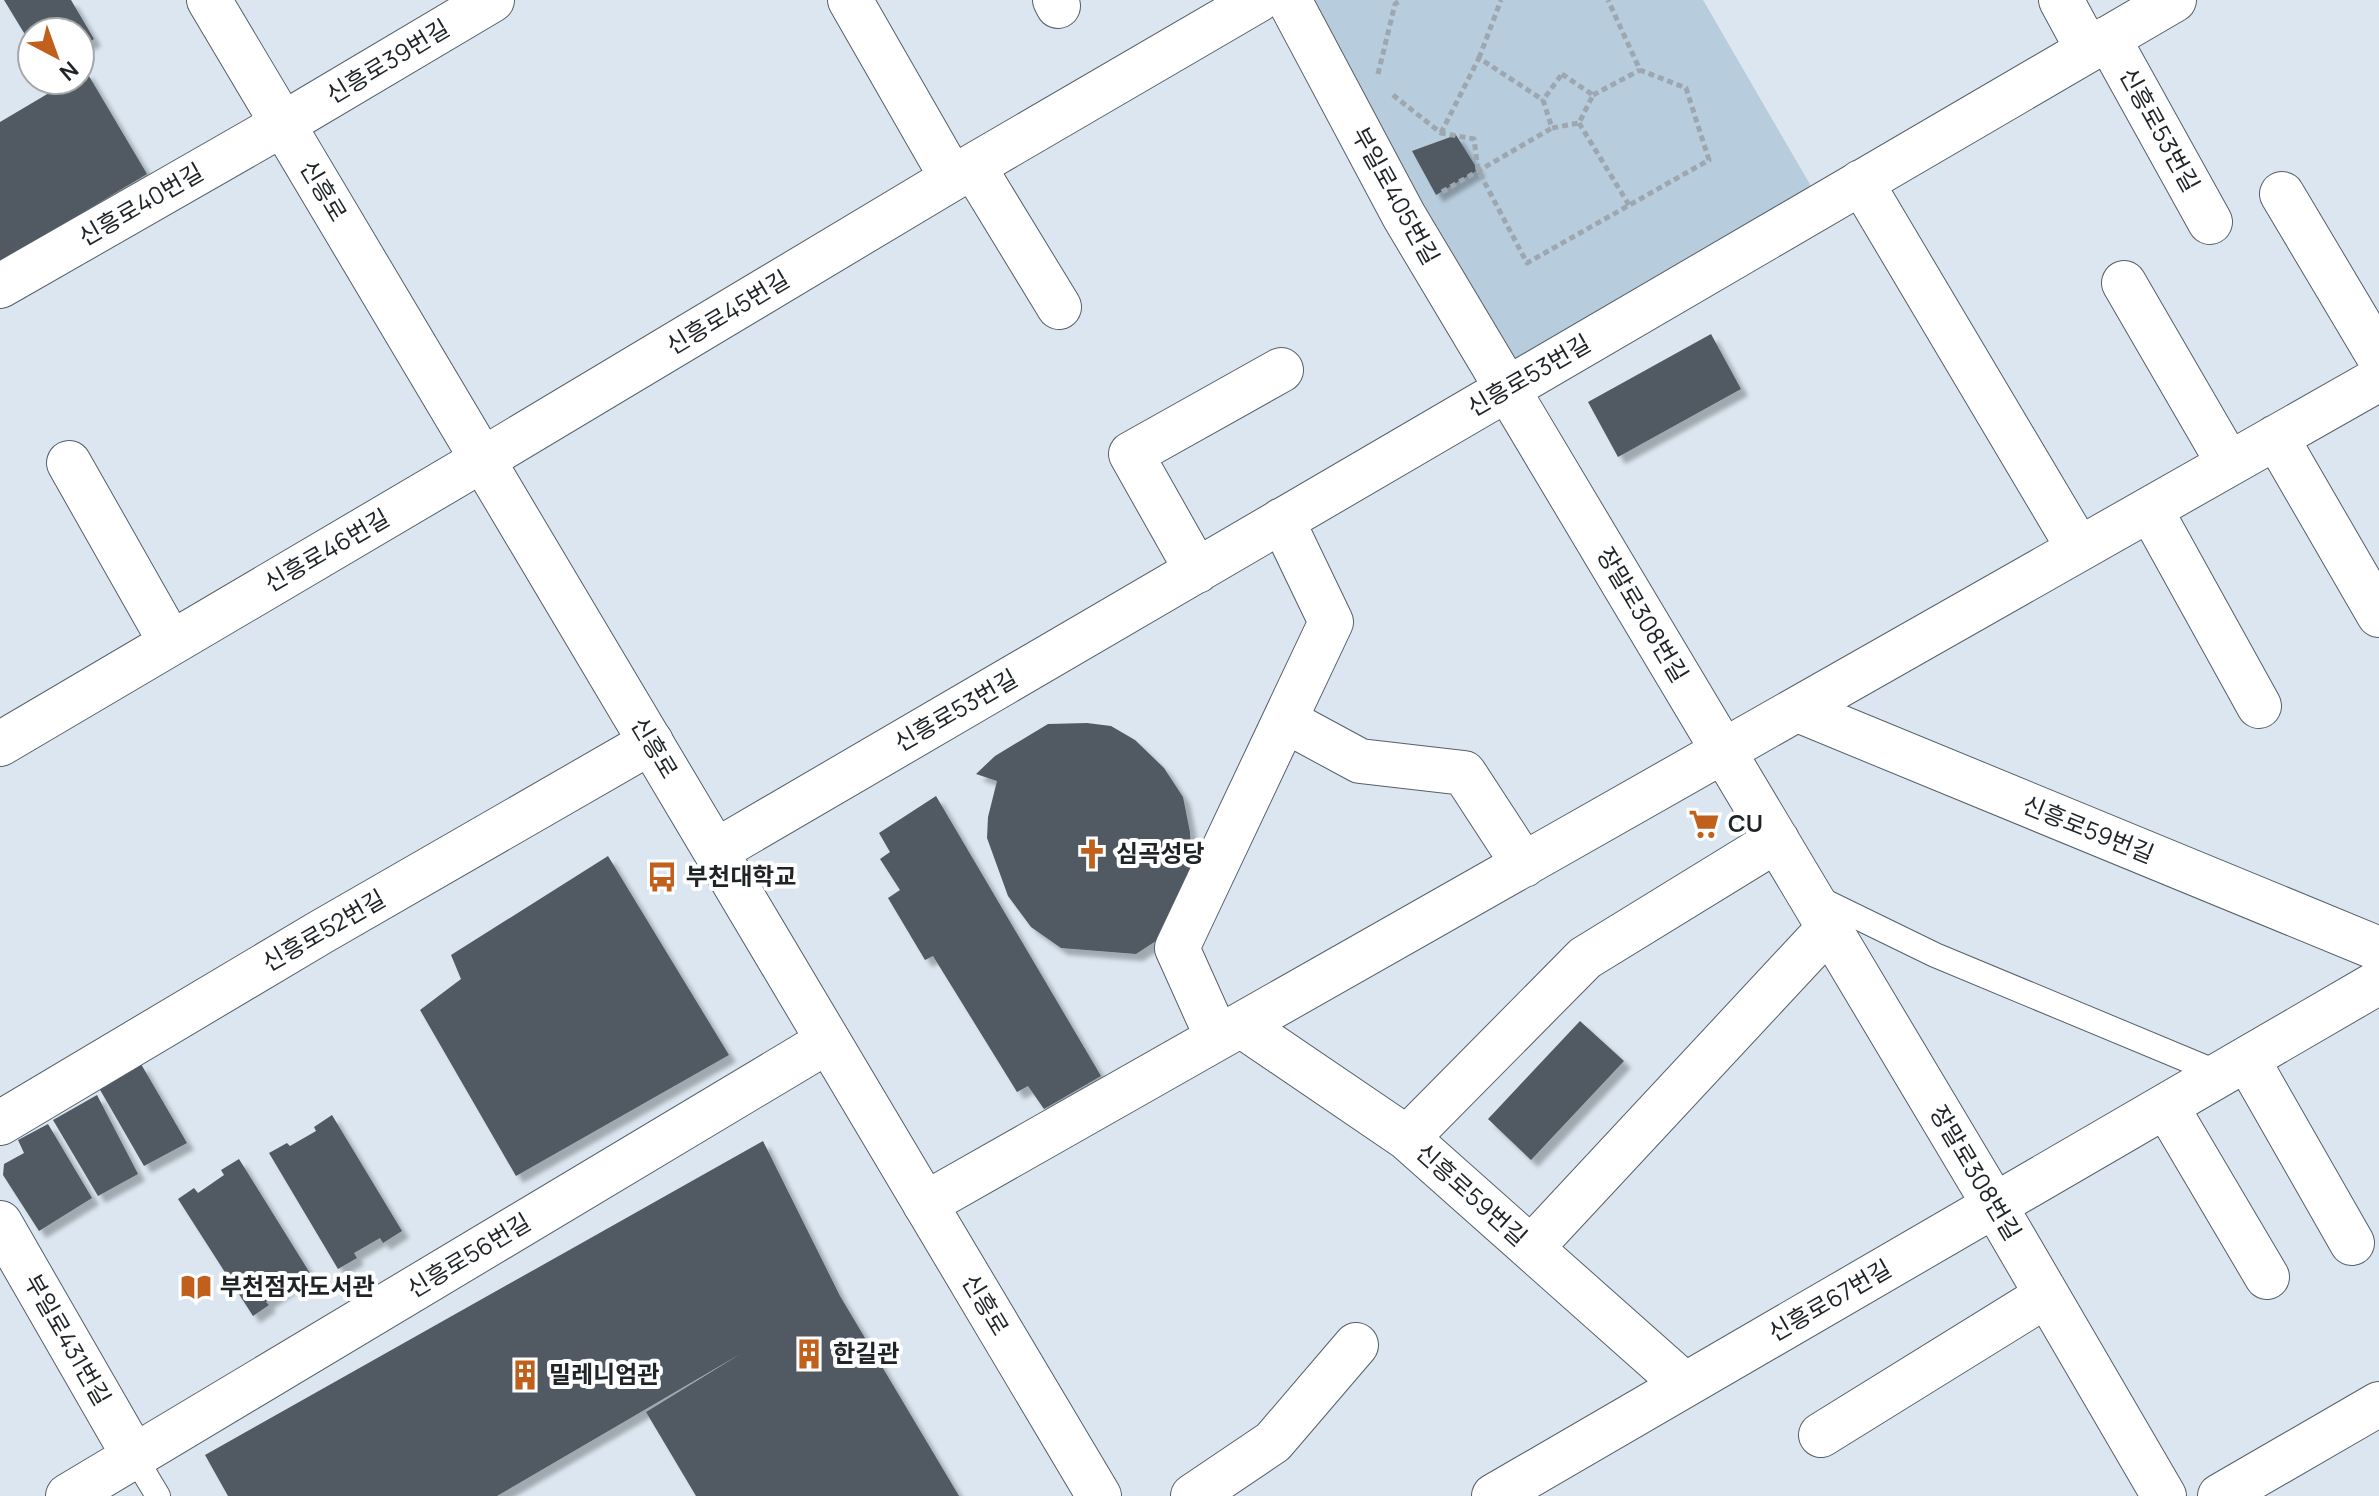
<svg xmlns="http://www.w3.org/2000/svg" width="2379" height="1496" viewBox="0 0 2379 1496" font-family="Manrope,'Noto Sans KR',sans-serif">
	<defs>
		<filter id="shadow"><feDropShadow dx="7" dy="7" stdDeviation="2" flood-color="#0004"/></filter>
	</defs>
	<rect width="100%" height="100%" fill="#dbe6f0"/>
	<path fill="#b7ccdd" d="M1290,0H1703L1822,205L1507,389Z"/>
	<path fill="#515a63" filter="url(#shadow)" d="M4,0H71L94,39L80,48V32H32V46Z
		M86,71L147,174L0,262V122L71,80H80V74Z
		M1456,135L1478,170L1436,195L1412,151Z
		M1711,334L1741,389L1618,457L1588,402Z
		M1087,723L1111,726L1135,740L1164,768L1183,797L1190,832L1192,871L1159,939L1136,954L1061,948L1031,927L1008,896L987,838L988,817L997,781L976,774L995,756L1048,724Z
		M936,796L1101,1076L1044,1109L1028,1086L1017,1092L933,956L925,960L888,898L900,890L880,859L890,852L879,833Z
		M608,856L729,1055L516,1176L420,1010L461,979L451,955Z
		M1580,1021L1624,1061L1531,1160L1488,1119Z
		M141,1064L187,1143L144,1166L99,1088Z
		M97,1095L138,1174L98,1196L53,1120Z
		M332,1115L402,1231L383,1243L380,1238L354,1253L357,1258L338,1269L269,1153L287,1143L290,1146L316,1131L314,1127Z
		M48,1124L92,1198L39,1231L3,1175L4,1164L24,1153L18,1140Z
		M763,1141L840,1296L959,1496H696L646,1412L742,1353L497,1496H228L205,1455Z
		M239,1159L313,1278L296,1289L293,1284L266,1302L269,1305L253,1316L178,1199L194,1188L198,1193L224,1175L221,1170Z"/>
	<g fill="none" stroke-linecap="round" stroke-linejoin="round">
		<g stroke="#576069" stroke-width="26">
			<path id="service" d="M1816,897L1935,955L2221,1074
				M134,1456L158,1496"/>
		</g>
		<g stroke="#576069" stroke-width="46">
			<path id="minor" d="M850,0L952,178
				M1055,0L1058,6
				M1289,0L1404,216L1995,1206L2164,1496
				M2061,0L2088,50
				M2108,38L2210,222
				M973,166L1059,307
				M1861,182L2079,549
				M2282,194L2379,357
				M2124,283L2229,464
				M0,286L283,124L492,0
				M2276,437L2379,615
				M69,463L171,643
				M2150,509L2259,706
				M1197,571L1131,454L1281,370
				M1798,710L2379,949
				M1286,721L1360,761L1464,773L1524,865
				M0,744L482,460L973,166L1258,0
				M716,851L2174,0
				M1241,1025L1407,1138L1685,1385
				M1217,1037L1177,948L1331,622L1282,520
				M2247,1059L2352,1243
				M2166,1106L2267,1277
				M0,1123L321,932L651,742
				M1407,1138L1585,958L1777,840
				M925,1204L2379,379
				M0,1223L134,1456
				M1531,1248L1829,928
				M1821,1435L2047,1295
				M68,1496L828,1041
				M1193,1496L1273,1442L1356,1345
				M1494,1496L2379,982
				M2220,1496L2379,1404"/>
		</g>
		<g stroke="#576069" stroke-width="46">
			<path id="tertiary" d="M209,0L1099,1496"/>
		</g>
		<path stroke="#9ea7af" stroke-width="5" stroke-dasharray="6 4" stroke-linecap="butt" d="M1479,58L1501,0
			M1378,74L1395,4L1401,0
			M1562,74L1593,95L1579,123L1552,128L1543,100Z
			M1393,95L1441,133L1474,139L1478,170L1527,263L1709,160L1686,88L1640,70L1608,0
			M1593,95L1640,70
			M1579,123L1629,205
			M1441,133L1479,58L1543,100
			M1442,192L1552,128"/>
		<use href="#service" stroke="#fff" stroke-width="24"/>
		<use href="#minor" stroke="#fff" stroke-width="44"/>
		<use href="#tertiary" stroke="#fff" stroke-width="44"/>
	</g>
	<defs>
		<g id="supermarket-bare" transform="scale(2.4)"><path d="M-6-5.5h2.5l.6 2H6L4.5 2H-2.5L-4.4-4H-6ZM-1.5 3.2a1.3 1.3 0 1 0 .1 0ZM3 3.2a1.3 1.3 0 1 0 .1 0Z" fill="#c0601c" stroke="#fff" stroke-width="2.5" paint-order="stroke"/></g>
		<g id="church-bare" transform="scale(2.4)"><path d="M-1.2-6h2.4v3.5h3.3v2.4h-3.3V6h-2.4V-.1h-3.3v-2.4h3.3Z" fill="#c0601c" stroke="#fff" stroke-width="2.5" paint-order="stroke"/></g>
		<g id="bus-bare" transform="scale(2.4)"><path d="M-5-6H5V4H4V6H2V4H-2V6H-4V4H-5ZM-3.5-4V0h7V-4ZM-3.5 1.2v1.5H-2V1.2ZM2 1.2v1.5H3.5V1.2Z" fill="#c0601c" stroke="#fff" stroke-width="2.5" paint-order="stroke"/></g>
		<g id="library-bare" transform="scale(2.4)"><path d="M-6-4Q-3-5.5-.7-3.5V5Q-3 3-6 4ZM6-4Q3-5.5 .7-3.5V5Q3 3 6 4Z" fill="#c0601c" stroke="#fff" stroke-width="2.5" paint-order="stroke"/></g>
		<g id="building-bare" transform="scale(2.4)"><path d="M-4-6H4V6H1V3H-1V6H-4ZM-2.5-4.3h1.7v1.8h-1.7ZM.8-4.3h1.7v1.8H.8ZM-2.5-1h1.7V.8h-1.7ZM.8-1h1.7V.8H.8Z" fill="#c0601c" stroke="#fff" stroke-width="2.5" paint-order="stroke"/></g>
	</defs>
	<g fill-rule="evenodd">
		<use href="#supermarket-bare" x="1704" y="824"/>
		<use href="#church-bare" x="1092" y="854"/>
		<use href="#bus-bare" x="662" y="877"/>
		<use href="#library-bare" x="196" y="1287"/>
		<use href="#building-bare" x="809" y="1354"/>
		<use href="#building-bare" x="525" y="1375"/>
	</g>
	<g text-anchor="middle" stroke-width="8" stroke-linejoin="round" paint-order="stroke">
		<g font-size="24" fill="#1f2427" stroke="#fff">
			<text transform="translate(388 62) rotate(-31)" y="8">신흥로39번길</text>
			<text transform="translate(2159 130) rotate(61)" y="8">신흥로53번길</text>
			<text transform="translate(323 191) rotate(59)" y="8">신흥로</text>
			<text transform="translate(1395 196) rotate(61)" y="8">부일로405번길</text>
			<text transform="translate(141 205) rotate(-30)" y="8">신흥로40번길</text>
			<text transform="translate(728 313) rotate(-31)" y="8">신흥로45번길</text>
			<text transform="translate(1529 376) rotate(-30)" y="8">신흥로53번길</text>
			<text transform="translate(327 551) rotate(-30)" y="8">신흥로46번길</text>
			<text transform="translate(1642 615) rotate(59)" y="8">장말로308번길</text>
			<text transform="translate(956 711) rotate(-30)" y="8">신흥로53번길</text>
			<text transform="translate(654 748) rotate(59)" y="8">신흥로</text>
			<text transform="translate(2088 830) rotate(22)" y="8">신흥로59번길</text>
			<text transform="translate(324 931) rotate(-30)" y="8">신흥로52번길</text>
			<text transform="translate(1975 1173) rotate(59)" y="8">장말로308번길</text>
			<text transform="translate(1471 1195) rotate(42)" y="8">신흥로59번길</text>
			<text transform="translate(469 1256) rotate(-31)" y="8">신흥로56번길</text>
			<text transform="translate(1830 1301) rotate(-30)" y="8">신흥로67번길</text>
			<text transform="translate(985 1305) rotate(59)" y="8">신흥로</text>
			<text transform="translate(67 1340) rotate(60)" y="8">부일로431번길</text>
		</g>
		<g font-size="24" font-weight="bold" fill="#1f2427" stroke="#fff" text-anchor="start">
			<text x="1728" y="832">CU</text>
			<text x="1116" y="862">심곡성당</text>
			<text x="686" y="885">부천대학교</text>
			<text x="220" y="1295">부천점자도서관</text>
			<text x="833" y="1362">한길관</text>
			<text x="549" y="1383">밀레니엄관</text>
		</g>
	</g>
	<g transform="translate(56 56) rotate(139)"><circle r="38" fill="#ffffff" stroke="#a5a7a9" stroke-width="2"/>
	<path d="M0-6L14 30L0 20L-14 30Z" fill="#c0601c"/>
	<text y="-12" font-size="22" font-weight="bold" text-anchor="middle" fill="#1f2427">N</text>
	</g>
</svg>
